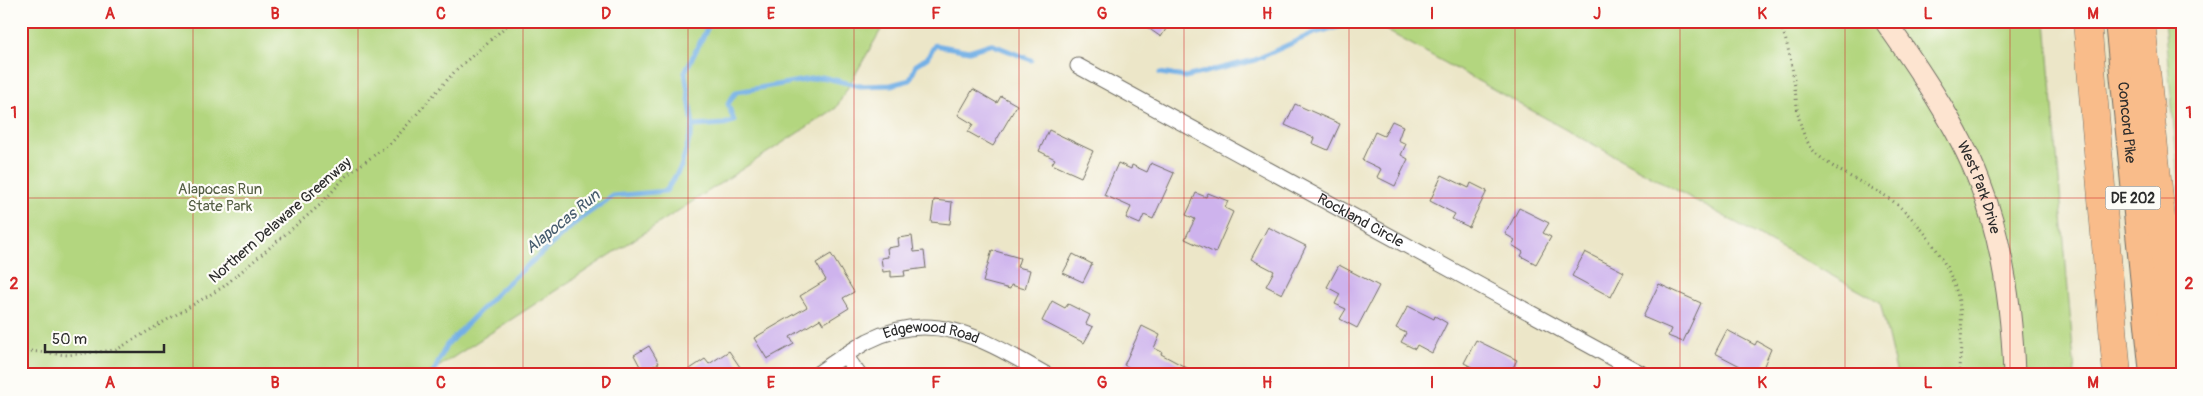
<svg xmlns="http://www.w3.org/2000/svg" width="2203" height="396" viewBox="0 0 2203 396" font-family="Pangolin,sans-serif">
	<rect width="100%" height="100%" fill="#fdfcf7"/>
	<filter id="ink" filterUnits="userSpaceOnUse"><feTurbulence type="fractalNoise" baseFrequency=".02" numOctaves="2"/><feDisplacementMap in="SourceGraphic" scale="10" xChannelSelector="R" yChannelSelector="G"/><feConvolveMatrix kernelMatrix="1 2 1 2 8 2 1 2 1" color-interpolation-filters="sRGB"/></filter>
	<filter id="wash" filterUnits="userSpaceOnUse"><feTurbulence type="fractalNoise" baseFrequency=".0096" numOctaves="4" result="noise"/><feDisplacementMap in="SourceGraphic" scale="20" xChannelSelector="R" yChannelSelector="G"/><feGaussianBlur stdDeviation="1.12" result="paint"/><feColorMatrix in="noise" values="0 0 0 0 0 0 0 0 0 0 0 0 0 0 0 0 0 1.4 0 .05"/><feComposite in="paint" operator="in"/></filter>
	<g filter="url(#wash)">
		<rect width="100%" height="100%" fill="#ece6c8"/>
		<path fill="#b3d67f" stroke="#6f8055" d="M21,21H886L836,108L426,375H21Z
			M1369,21H2046L2075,375H1897L1880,302Z
			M2164,21H2182V212Z"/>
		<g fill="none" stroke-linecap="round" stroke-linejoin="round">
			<path stroke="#73b0e6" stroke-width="5" d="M1160,73L1185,77L1255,60L1314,33L1358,22L1436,24L1460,21
				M693,126L724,124L734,121L728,104L736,92L822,77L860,86L891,85L910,80L916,65L927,58L935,45L969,51L991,44L1031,60
				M432,375L446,346L499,291L580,219L613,196L666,191L681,167L693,126L685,72L711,21"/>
		</g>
		<g id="blocks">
			<path fill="#ceb3ed" d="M1138,21H1171L1161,37Z
				M973,89L997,103L1001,96L1017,105L993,146L968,132L973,124L958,115Z
				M1295,104L1340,124L1328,150L1312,143L1314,138L1285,125Z
				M1392,121L1403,126L1398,140L1406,144L1401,155L1408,159L1395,186L1377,177L1381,169L1362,160L1375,132L1384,136Z
				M1049,130L1093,151L1081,177L1052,164L1055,159L1039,151Z
				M1118,163L1131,169L1132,165L1147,172L1151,163L1174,173L1153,219L1144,215L1140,224L1126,218L1131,207L1104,195Z
				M1442,175L1469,188L1471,183L1487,191L1469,227L1452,219L1455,214L1430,201Z
				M1196,193L1206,197L1208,193L1228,201L1225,208L1233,212L1215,253L1185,239L1195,219L1186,215Z
				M934,200L952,202L950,224L931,222Z
				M1519,208L1549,223L1543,233L1551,237L1536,264L1521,256L1523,252L1512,245L1515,240L1505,234Z
				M1268,227L1306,246L1282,294L1266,286L1274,271L1251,259Z
				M912,236L914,252L924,251L926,268L904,271L905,276L891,277V271L883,272L881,258L888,257L887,248L899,246L898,238Z
				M992,250L1020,258L1017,267L1030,270L1025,289L1011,285L1010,289L983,282Z
				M1585,252L1624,272L1611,297L1572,276Z
				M831,254L854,292L843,298L849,308L823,324L820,319L790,337L794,344L767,359L754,338L807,307L800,296L826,280L816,263Z
				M1073,254L1092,264L1083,282L1063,273Z
				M1339,265L1379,286L1357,328L1340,319L1346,309L1335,304L1340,294L1327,287Z
				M1659,284L1701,303L1683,342L1668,336L1671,329L1643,317Z
				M1052,301L1065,308L1068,304L1090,315L1086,324L1093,327L1084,343L1042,321Z
				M1408,306L1434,319L1435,316L1447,323L1432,353L1417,345L1415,349L1401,342L1406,333L1396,328Z
				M1142,326L1160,335L1154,348L1162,352L1161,354L1200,375H1144L1124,365Z
				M1727,330L1755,345L1757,341L1771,349L1760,375H1735L1740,366L1715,353Z
				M1476,340L1517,360L1509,375H1487L1464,363Z
				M649,346L659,363L643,372L634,355Z
				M729,351L740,367L728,375H681L705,359L709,364Z"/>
		</g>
	</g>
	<g filter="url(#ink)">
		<use href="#blocks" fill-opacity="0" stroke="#6f6c62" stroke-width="1"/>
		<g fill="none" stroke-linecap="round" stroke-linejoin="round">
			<g stroke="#6f6c62" stroke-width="17">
				<g id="street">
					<path id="s1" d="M1078,66L1644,375"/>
					<path d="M845,355L859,375"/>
					<path id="s2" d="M816,375C833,363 850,351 868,341C936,306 989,343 1047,375"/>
				</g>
			</g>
			<g stroke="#6f6c62" stroke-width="23">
				<g id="secondary">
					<path id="s3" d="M1885,21C1918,68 1959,128 1979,181C2003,242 2012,310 2014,375"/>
				</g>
			</g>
			<g stroke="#6f6c62" stroke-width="26">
				<g id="primary">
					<path id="s4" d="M2117,21L2152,375"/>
				</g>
			</g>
			<g stroke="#6f6c62" stroke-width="29">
				<path id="highway" d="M2087,21L2117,375
					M2141,21L2177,375"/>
			</g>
			<path stroke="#6f6c62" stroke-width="3" stroke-dasharray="1 4" stroke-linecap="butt" d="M1779,21C1787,40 1791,60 1794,80C1797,103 1797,126 1810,146C1821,164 1860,181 1879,192C1915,212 1954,265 1960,307C1963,329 1961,352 1958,375
				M21,350L67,355L116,350L223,287L320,205L347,175L392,142L456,70L512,21"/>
			<use href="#street" stroke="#fff" stroke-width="15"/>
			<use href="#secondary" stroke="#fde4d0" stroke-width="21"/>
			<use href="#primary" stroke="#f9bc8a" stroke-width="24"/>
			<use href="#highway" stroke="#f9bc8a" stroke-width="28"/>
		</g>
	</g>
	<path fill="none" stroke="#d62828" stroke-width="1" stroke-opacity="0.55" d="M193,21V375M358,21V375M523,21V375M688,21V375M854,21V375M1019,21V375M1184,21V375M1349,21V375M1515,21V375M1680,21V375M1845,21V375M2010,21V375M21,198H2182"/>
	<g text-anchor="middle" stroke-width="4.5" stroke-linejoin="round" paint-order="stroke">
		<rect fill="#fdfcf7" stroke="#6a6a68" stroke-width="1" x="2105.5" y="186.5" width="55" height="23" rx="4"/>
		<g font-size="14" font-weight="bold" fill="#2b2b2b">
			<text x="2133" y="203">DE 202</text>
		</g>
		<g font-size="15" fill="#2b2b2b" stroke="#fdfcf7">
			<text dy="5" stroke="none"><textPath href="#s4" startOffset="102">Concord Pike</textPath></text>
			<text dy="5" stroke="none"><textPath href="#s3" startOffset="192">West Park Drive</textPath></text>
			<text transform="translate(280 220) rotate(-41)" y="5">Northern Delaware Greenway</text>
			<text dy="5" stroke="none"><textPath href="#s1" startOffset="322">Rockland Circle</textPath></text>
			<text dy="5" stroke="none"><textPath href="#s2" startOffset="128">Edgewood Road</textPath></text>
		</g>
		<g font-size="15" fill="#545e44" stroke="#fdfcf7">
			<text x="220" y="194">Alapocas Run<tspan x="220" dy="17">State Park</tspan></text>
		</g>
		<g font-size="16" font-style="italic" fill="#445a6c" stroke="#fdfcf7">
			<text transform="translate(562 221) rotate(-39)" y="6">Alapocas Run</text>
		</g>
	</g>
	<rect width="2203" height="396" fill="none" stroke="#fdfcf7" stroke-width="55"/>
	<path d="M45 344v8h119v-8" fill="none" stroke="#2b2b2b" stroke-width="2.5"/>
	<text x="52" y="344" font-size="15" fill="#2b2b2b" stroke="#fdfcf7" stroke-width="4" paint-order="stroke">50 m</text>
	<rect x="28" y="28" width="2148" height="340" fill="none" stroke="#d62828" stroke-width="2"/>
	<g font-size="16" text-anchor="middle" font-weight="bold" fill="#d62828">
		<text x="110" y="19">A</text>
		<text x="275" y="19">B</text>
		<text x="441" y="19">C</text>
		<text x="606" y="19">D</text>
		<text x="771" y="19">E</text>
		<text x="936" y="19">F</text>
		<text x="1102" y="19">G</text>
		<text x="1267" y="19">H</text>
		<text x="1432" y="19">I</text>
		<text x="1597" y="19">J</text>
		<text x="1762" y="19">K</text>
		<text x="1928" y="19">L</text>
		<text x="2093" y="19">M</text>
		<text x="14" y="118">1</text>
		<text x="2189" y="118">1</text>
		<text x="14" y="289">2</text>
		<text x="2189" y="289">2</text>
		<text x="110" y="388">A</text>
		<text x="275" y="388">B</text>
		<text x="441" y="388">C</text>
		<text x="606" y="388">D</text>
		<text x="771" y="388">E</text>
		<text x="936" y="388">F</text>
		<text x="1102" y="388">G</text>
		<text x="1267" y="388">H</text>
		<text x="1432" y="388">I</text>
		<text x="1597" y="388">J</text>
		<text x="1762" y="388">K</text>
		<text x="1928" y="388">L</text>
		<text x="2093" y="388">M</text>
	</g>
</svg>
